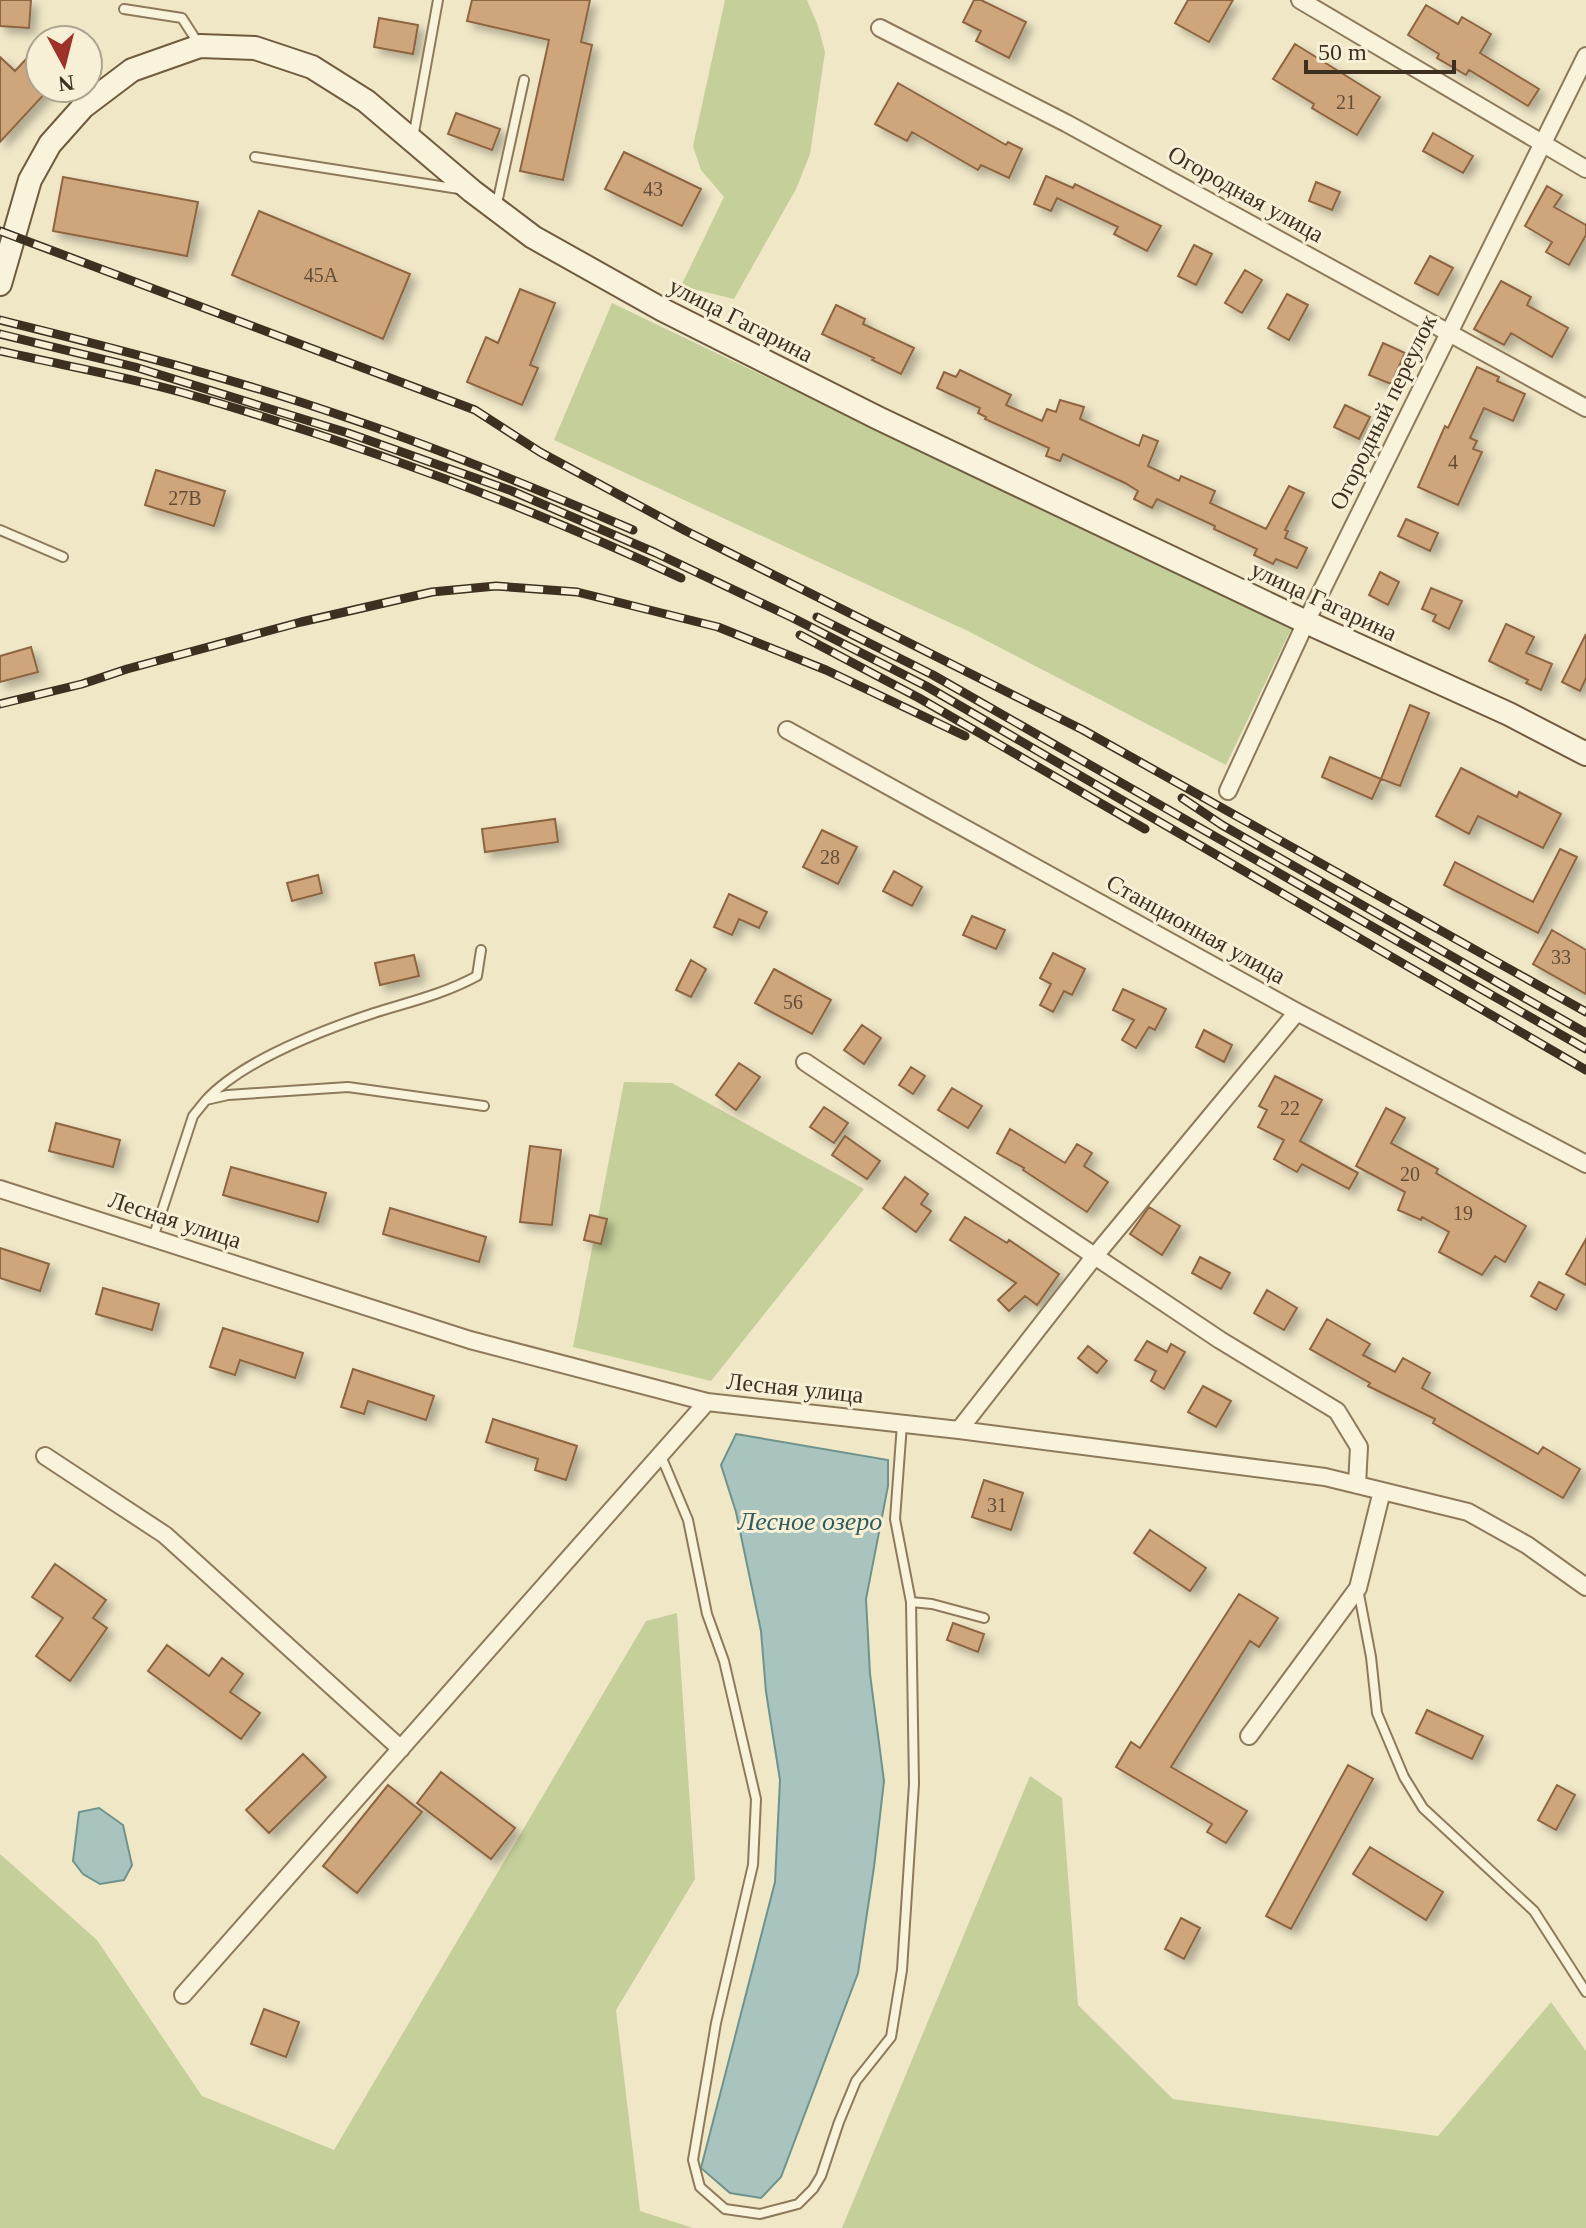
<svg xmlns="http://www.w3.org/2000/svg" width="1586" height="2228" viewBox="0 0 1586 2228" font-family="'Times New Roman',serif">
	<defs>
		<filter id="shadow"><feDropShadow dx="6" dy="6" stdDeviation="4" flood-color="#0004"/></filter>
	</defs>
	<rect width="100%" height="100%" fill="#f0e7c7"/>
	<path fill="#c5cf9a" d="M725,0H807L818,26L825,52L810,154L796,189L734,299L681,286L724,197L701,170L693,146Z
		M612,303L1291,629L1226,765L968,631L554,440Z
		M624,1082L672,1083L864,1189L711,1381L573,1347Z
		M677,1613L695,1879L616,2010L640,2211L693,2228H0V1854L97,1940L202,2096L334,2150L646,1621Z
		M1030,1776L1062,1798L1078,2005L1173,2099L1438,2136L1551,2002L1586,2051V2228H842Z"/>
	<path fill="#a9c4be" stroke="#6e938d" stroke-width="2" d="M736,1434L888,1460V1486L866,1599L870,1674L884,1781L874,1867L858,1973L781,2177L761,2198L730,2193L701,2168L775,1882L780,1780L766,1692L761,1631L736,1512L721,1465Z
		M99,1808L123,1825L132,1865L124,1880L100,1884L83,1874L73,1861L79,1812Z"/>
	<path fill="#cfa57c" stroke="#8d6540" stroke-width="2" filter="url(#shadow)" d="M0,0H31L29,28L0,26Z
		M472,0H590L581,42L592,45L563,180L520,171L549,40L467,21Z
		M974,0H981L1026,22L1009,58L976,41L981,31L963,22Z
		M1188,0H1233L1209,42L1175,23Z
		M1426,5L1458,24L1462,17L1491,34L1480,53L1539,89L1528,106L1469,70L1466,75L1437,58L1439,54L1408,35Z
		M379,18L418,25L413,54L374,47Z
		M1295,44L1380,97L1357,135L1312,108L1314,104L1273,79Z
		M0,57L15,71L28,57L40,68V88H50L0,142Z
		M898,83L1006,145L1008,142L1022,149L1009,178L981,165L978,170L912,132L907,141L875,124Z
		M456,113L500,129L492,150L448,134Z
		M1433,133L1473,156L1463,173L1423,151Z
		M624,152L701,189L682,226L605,189Z
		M1046,176L1073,188L1075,184L1161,226L1147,251L1114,234L1118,227L1057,198L1051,211L1034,204Z
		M63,177L198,202L187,256L53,231Z
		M1316,182L1340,192L1332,210L1309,201Z
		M1547,186L1562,195L1554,207L1586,225V235L1569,265L1546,252L1552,242L1525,226Z
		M259,211L410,274L383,339L232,275Z
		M1194,245L1212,254L1196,285L1178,276Z
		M1430,256L1453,268L1438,295L1415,283Z
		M1245,270L1262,280L1242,313L1225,303Z
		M1501,281L1531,297L1527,305L1568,328L1552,357L1511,333L1504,345L1474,329Z
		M520,289L555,303L530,365L538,368L522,405L467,382L486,337L498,343Z
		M1287,294L1308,305L1289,340L1268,328Z
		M836,305L865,319L863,324L914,348L901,374L872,360L874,358L822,334Z
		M1383,343L1405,353L1391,384L1369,375Z
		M1477,367L1499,377L1497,381L1525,394L1513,421L1484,408L1470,438L1477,441L1473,449L1482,452L1458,505L1418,487L1445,426L1448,428Z
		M960,370L1011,395L1006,405L1042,421L1047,409L1056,412L1060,400L1084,407L1080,419L1139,446L1143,435L1158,441L1148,466L1179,481L1181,476L1215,491L1210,503L1266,529L1289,486L1304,493L1285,530L1288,531L1285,538L1307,548L1297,568L1276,559L1273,564L1254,555L1257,549L1214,529L1215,526L1157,499L1152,508L1134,499L1138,491L1125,483L1063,454L1060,461L1046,456L1049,448L985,419L986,417L978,413L980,408L937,388L944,372L956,377Z
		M1345,405L1370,417L1359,439L1334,427Z
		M156,470L225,491L214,526L145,505Z
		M1406,519L1438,533L1430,551L1398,536Z
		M1380,572L1399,582L1388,605L1369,595Z
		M1431,588L1462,601L1449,629L1433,621L1436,615L1422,609Z
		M1506,624L1534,637L1526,653L1552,664L1541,690L1526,683L1528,680L1489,661Z
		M1586,634V678L1580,691L1562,682Z
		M31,647L38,672L0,682V656Z
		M1410,705L1429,713L1400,786L1381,779Z
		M1330,757L1381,779L1372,799L1322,777Z
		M1461,768L1517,797L1519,792L1561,814L1543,848L1478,816L1469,834L1436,816Z
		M555,819L558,842L485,852L482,829Z
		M822,830L857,847L838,884L803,867Z
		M1560,849L1577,857L1538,933L1444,885L1455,862L1533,902Z
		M894,871L922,887L912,906L883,891Z
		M318,875L322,893L292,901L287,883Z
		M729,894L767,912L759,928L739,919L732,935L714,927Z
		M972,916L1005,930L996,949L963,935Z
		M1552,930L1586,950V994L1533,964Z
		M1053,953L1085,969L1072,995L1064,991L1053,1012L1040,1005L1051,984L1040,978Z
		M414,955L419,976L380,985L375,963Z
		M691,960L706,969L691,997L676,990Z
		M774,969L831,1000L812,1034L755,1003Z
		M1123,989L1166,1009L1155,1030L1149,1027L1136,1048L1122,1040L1134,1020L1113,1010Z
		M862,1025L881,1038L864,1064L844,1050Z
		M1204,1030L1232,1045L1224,1062L1196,1047Z
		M739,1063L760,1077L736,1110L716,1095Z
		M911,1067L925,1076L913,1094L899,1085Z
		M1275,1076L1322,1100L1300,1141L1358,1173L1349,1189L1302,1164L1297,1172L1274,1159L1284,1140L1258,1127L1267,1110L1259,1106Z
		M952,1088L982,1106L968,1128L938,1110Z
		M824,1107L848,1123L834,1143L810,1127Z
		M1386,1108L1405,1118L1391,1143L1438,1169L1436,1173L1526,1226L1505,1262L1495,1256L1482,1275L1439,1252L1449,1232L1422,1217L1421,1220L1398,1210L1405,1192L1356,1166Z
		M56,1123L120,1140L113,1167L49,1151Z
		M1010,1129L1065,1163L1077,1144L1092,1153L1084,1166L1108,1182L1087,1212L1023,1170L1024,1168L997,1153Z
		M845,1136L880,1161L867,1179L832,1155Z
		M530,1146L561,1150L552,1225L520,1222Z
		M231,1167L326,1193L318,1222L223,1195Z
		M905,1177L928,1194L921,1204L931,1211L916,1232L883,1208Z
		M1149,1207L1180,1226L1162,1255L1130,1234Z
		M390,1208L486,1237L479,1262L383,1234Z
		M590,1215L607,1219L601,1244L584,1240Z
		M965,1217L1007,1243L1009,1240L1059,1274L1037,1305L1025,1296L1009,1311L998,1300L1016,1283L950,1240Z
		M1586,1239V1285L1566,1274Z
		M0,1248L49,1264L40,1291L0,1278Z
		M1200,1257L1230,1273L1221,1289L1192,1273Z
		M1539,1282L1564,1295L1556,1310L1531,1296Z
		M103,1288L159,1304L152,1330L96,1314Z
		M1267,1290L1297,1308L1284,1330L1254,1313Z
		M1327,1319L1370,1344L1363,1355L1395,1372L1403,1358L1430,1373L1422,1388L1538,1454L1543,1447L1580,1469L1563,1498L1433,1423L1435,1419L1368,1386L1370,1383L1310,1349Z
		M223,1328L303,1353L295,1378L240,1360L235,1375L210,1367Z
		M1147,1341L1167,1352L1171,1344L1185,1352L1164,1389L1151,1381L1156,1371L1135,1360Z
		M1088,1346L1107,1361L1097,1373L1078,1358Z
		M353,1369L434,1396L426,1420L368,1401L364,1414L341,1407Z
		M1203,1386L1231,1401L1216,1427L1188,1412Z
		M493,1419L577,1446L566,1480L535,1470L538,1459L486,1442Z
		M984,1480L1023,1493L1011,1530L972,1517Z
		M1150,1530L1206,1568L1190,1591L1134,1553Z
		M55,1564L106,1600L93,1618L107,1628L70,1681L36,1656L63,1618L32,1597Z
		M1239,1594L1278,1618L1259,1647L1250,1641L1171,1767L1247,1811L1226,1843L1207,1832L1212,1824L1116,1767L1131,1742L1140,1748Z
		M953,1623L984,1634L978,1652L947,1640Z
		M167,1645L209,1676L222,1658L243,1674L230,1692L260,1713L241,1739L148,1671Z
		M1427,1710L1483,1736L1472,1759L1416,1733Z
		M303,1754L326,1777L269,1833L246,1810Z
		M1348,1765L1373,1779L1291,1929L1266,1916Z
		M441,1772L515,1828L491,1859L417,1803Z
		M388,1785L422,1812L357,1893L323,1866Z
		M1557,1785L1575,1795L1556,1830L1538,1820Z
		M1370,1847L1443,1892L1426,1920L1353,1874Z
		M1181,1918L1200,1928L1184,1959L1165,1949Z
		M264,2009L299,2022L286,2057L251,2044Z"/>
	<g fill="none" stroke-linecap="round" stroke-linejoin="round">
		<g stroke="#8d7a5b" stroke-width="12">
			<path id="lane" d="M124,9L182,18L200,46
				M413,138L438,0
				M255,157L459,189
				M496,208L524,80
				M0,530L63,557
				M206,1100C242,1061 323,1030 374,1013C409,1002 444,994 477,976L481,950
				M153,1238L193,1116L206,1100L228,1095L348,1087L484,1106
				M661,1456L688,1520L707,1614L724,1661L756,1799L753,1865L716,2023L693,2160L700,2187L725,2209L760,2214L798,2204L813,2189L821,2176L839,2122L856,2081L891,2037L902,1970L914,1784L911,1602L895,1519L902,1424
				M1358,1589L1371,1657L1377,1713L1404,1777L1423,1808L1534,1911L1586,1992
				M911,1602L932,1604L984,1618"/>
		</g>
		<g stroke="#8d7a5b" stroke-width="20">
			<path id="street" d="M1300,0L1586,169
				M880,28L1066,123L1586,408
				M787,730L1297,1012L1586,1164
				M1228,791L1306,622L1586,56
				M805,1062L1220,1340L1337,1411L1359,1447L1357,1485
				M0,1189L470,1340L707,1402L959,1430L1325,1477L1468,1512L1527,1545L1586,1587
				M959,1430L1094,1257L1297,1012
				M45,1456L165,1535L401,1749
				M1249,1736L1358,1588L1382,1491
				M183,1995L707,1402"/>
		</g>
		<g stroke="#6f5b3e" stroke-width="26">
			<path id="secondary" d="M0,284L30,180L50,144L83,107L132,70L200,46L255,48L312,67L366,101L472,191L533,237L663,310L878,418L1306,622L1509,714L1586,754"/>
		</g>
		<use href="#lane" stroke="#faf3db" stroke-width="8"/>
		<use href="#street" stroke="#faf3db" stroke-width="16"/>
		<use href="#secondary" stroke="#faf3db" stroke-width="22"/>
		<g stroke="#3d3020" stroke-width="9">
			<path id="rail" d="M0,231L475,410L540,452L686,531L1083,730L1586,1012
				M0,320C118,349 236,379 351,419C446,451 540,490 633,530
				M0,334L135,367L348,433L512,491L656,553L793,618L926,686L1586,1070
				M0,351C61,365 124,376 184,393C351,441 524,504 681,578
				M817,617L933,675L1586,1049
				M800,635L919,698L1145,829
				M0,704L82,684L127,669L301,622L432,592L496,586L577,592L718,627L826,670L965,736
				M1182,798L1222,825L1586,1033"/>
		</g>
		<use href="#rail" stroke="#f7f0d7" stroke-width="6" stroke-dasharray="18" stroke-linecap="butt"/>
	</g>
	<g text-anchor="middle" stroke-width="6" stroke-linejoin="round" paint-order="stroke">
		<g font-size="20" fill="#624d37">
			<text x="1346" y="109">21</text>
			<text x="653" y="196">43</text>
			<text x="321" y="282">45А</text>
			<text x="1453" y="469">4</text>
			<text x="185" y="505">27В</text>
			<text x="830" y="864">28</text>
			<text x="1561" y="964">33</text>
			<text x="793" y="1009">56</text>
			<text x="1290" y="1115">22</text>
			<text x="1410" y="1181">20</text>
			<text x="1463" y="1220">19</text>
			<text x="997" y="1512">31</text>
		</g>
		<g font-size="24" fill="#3d3020" stroke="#f7f0d7">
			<text transform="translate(1246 194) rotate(29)" y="8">Огородная улица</text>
			<text transform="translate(741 320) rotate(27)" y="8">улица Гагарина</text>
			<text transform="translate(1383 412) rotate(-64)" y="8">Огородный переулок</text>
			<text transform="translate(1324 601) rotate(25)" y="8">улица Гагарина</text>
			<text transform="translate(1196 929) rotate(29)" y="8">Станционная улица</text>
			<text transform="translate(175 1220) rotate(18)" y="8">Лесная улица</text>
			<text transform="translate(795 1388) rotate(6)" y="8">Лесная улица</text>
		</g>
		<g font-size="26" font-style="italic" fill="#2f5c5d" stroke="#f7f0d7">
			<text x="810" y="1530">Лесное озеро</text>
		</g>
	</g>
	<g transform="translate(64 64) rotate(173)"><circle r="38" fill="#f7f0d7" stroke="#ada38e" stroke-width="2"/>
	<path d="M0-6L14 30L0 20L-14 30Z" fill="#9f3129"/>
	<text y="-12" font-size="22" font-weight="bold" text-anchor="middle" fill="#3d3020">N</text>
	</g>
	<path d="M1306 60v12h148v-12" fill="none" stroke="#3d3020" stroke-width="4"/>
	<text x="1318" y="60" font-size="24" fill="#3d3020" stroke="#f7f0d7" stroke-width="6" paint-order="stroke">50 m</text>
</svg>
